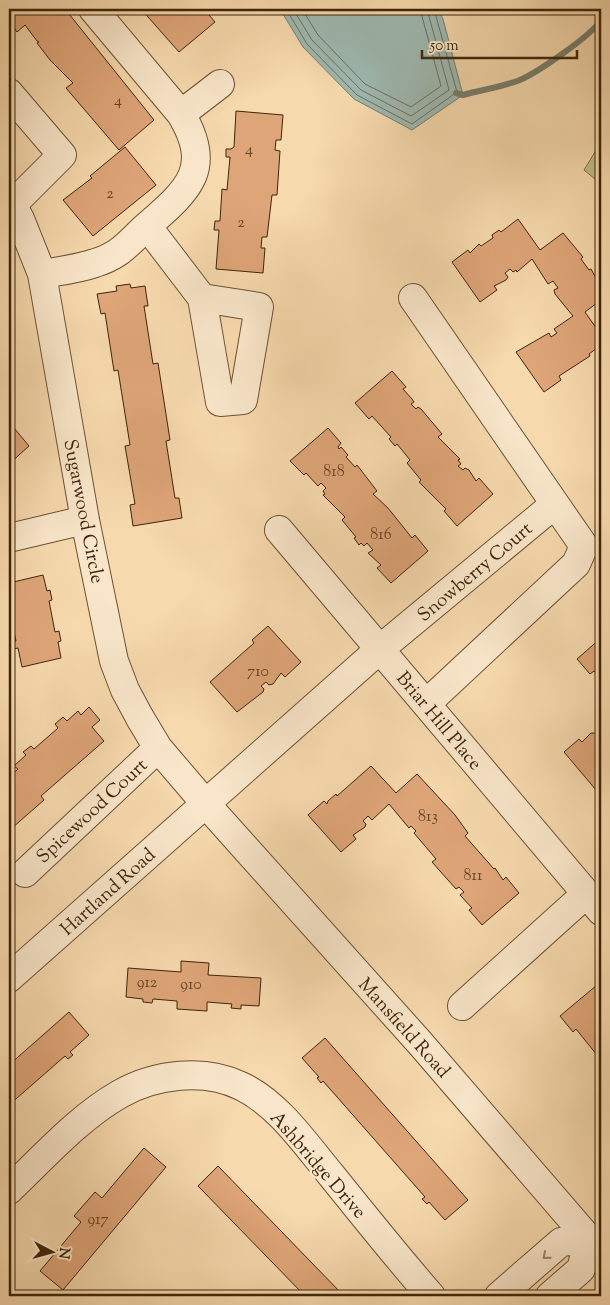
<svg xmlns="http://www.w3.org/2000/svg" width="610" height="1305" viewBox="0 0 610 1305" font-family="'Sorts Mill Goudy',serif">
	<rect width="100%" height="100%" fill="#f6d9ad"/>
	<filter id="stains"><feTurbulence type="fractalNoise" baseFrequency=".004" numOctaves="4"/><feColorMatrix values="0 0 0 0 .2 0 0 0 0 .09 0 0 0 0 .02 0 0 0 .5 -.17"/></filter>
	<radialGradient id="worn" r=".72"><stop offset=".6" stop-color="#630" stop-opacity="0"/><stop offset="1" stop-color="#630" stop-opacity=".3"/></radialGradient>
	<path fill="#c0be87" stroke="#807248" d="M601,142V184L584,170Z"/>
	<path fill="#9eb9b1" stroke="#787e6e" d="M280,9H438L443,19L463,95L412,130L354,99L303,47Z"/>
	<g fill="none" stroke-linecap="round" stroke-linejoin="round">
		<path stroke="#6e6f5e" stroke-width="1" d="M286,9L307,44L357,95L412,124L457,92L434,9
			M293,9L312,40L361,90L411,116L449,90L427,9
			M302,9L318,35L365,84L411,107L441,86L420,9"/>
		<path stroke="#787e6e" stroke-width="6" d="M456,93L463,95C481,90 502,87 520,80C538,72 591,36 601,20"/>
	</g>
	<path fill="#dea578" stroke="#3f250a" d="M9,9H65L154,120L119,150L66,88L73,83L50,60L37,43L39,42L37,41L25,25L17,32L9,21Z
		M141,9H204L215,22L179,52Z
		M236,111L283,115L281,140H276L275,150L280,151L277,195H272L267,237H262L261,248H265L263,273L216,269L219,230H214L215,221H220L222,189L227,190L230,157H226V149H231L234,147Z
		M125,147L156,185L93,236L63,200L92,178L90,176Z
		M518,219L540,250L563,233L583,257L581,259L589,270L591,269L601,287V300L585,312L601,335V345L589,354L590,356L559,376L561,380L544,392L516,352L549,333L551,337L557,333L554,329L573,316L555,294L554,290L558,288L553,281L548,284L532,259L517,272L516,270L513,272L510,269L505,273L508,277L506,280L494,286L497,290L480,302L452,262L468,250L470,253L479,244L481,246L493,238L492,235L499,230L501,232Z
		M130,284L131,288L145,286L148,306H144L153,364L158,363L170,440L166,441L175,498H179L182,518L133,526L130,505L135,504L125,446L130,445L118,370L114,371L105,313L101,314L97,294L117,291L116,286Z
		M392,371L406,387L403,389L412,399L414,402L411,404L416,409L418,407L421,409L442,434L438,437L460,459L458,460L461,464L458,466L463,470L465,468L469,470L476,481L479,478L493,494L457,526L444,511L446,509L419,482L421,480L407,463L410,460L397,444L395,446L389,439L391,437L372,416L369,419L355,403Z
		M9,422L29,446L9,464Z
		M328,428L341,443L338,447L339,449L341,447L348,455L346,457L355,467L357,465L377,491L373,494L388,508L412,538L415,535L428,551L391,583L377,568L381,565L368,553L373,550L367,543L364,546L361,543L359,545L354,538L356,537L342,520L345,517L323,495L325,494L323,491L326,488L321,483L318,486L306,473L304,475L290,461Z
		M43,575L47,591L50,590L52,600L49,601L55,632L59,631L61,641L58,642L61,658L22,667L18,648L13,649L11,642L16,641L9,609V583Z
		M268,626L301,662L285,677L281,673L273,684L269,685L266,682L261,686L264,689L263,692L237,712L210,682L254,643L252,640Z
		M601,638V679L594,671L590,674L577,659Z
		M89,707L100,720L92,727L104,741L41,796L44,800L12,828L9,824V777L18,769L14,766L26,755L23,752L31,746L34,749L58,728L55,724L63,717L67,721L78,711L81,715Z
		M601,728V786L596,790L564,752L579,739L582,742L591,733H596Z
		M371,766L396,793L417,774L455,815L468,833L465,836L494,869L495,868L503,880L506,877L519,893L482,925L469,910L472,908L460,895L464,892L459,887L456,889L432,862L436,859L414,833L416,831L411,826L409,828L389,804L372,820L368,816L363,821L366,824L365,827L353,835L356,839L341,852L308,815L324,801L327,804L328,801L336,794L337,796Z
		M181,961L209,963L208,975L261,978L259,1006L241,1005V1009L231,1008L232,1004L207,1002V1011L177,1009V1001L153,999L152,1003L143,1002V999L126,997L128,968L181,972Z
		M597,985L601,989V1060L576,1029L573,1032L560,1016Z
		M69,1012L89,1035L70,1052L73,1055L68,1059L65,1056L9,1105V1065Z
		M325,1038L468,1200L445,1220L429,1202L427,1204L422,1199L425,1197L323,1081L321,1083L317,1078L319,1077L302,1058Z
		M144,1148L166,1167L63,1290L40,1271L81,1222L74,1216L95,1192L102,1198Z
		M218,1166L342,1294L340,1296H305L198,1186Z"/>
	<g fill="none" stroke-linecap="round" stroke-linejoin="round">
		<g stroke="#6d5233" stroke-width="30">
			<path id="minor" d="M9,93L62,155L12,205
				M181,114L220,84
				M9,199L20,219L42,274L85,520L114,661L125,690L140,718L158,748L205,803L420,1043L601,1253
				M147,226L202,298L220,402L243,400L259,307L202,298
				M42,274C59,271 78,269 95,263C121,255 128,243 147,226C188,190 214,169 181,114L93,9
				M279,530L601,911
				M9,538L85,520
				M427,703L576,564L584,546L555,504
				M25,873L158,748
				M9,978L380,649L555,504L413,298
				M462,1006L586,894
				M9,1190C44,1157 78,1118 120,1094C155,1074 204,1068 241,1086C279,1104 306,1145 332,1176C365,1217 397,1257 431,1296
				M499,1296L561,1242L589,1239
				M550,1296L581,1269L589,1239"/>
		</g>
		<use href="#minor" stroke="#f9e6ca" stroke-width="28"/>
	</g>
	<defs><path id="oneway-chevron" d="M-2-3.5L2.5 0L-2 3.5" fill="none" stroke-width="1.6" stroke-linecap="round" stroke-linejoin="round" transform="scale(1.25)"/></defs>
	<use stroke="#9c866a" href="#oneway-chevron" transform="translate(546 1256) rotate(139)"/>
	<g text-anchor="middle" stroke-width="5" stroke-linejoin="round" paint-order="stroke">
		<g font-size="16" fill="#674526">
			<text x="118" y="105">4</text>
			<text x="249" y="154">4</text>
			<text x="110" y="198">2</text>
			<text x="241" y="227">2</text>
			<text x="334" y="476">818</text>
			<text x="381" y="539">816</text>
			<text x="258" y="676">710</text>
			<text x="428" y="821">813</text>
			<text x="473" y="880">811</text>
			<text x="147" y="987">912</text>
			<text x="191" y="989">910</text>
			<text x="98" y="1224">917</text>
		</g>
		<g font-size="19" fill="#3f250a" stroke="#f9e6ca">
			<text transform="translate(85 511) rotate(79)" y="7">Sugarwood Circle</text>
			<text transform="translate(474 571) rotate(-40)" y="7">Snowberry Court</text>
			<text transform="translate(440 720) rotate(50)" y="7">Briar Hill Place</text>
			<text transform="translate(91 810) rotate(-43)" y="7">Spicewood Court</text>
			<text transform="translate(107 891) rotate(-42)" y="7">Hartland Road</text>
			<text transform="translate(405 1027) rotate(48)" y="7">Mansfield Road</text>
			<text transform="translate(319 1164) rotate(49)" y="7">Ashbridge Drive</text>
		</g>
	</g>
	<rect width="610" height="1305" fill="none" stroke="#f6d9ad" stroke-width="30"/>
	<rect x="10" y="10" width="590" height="1285" fill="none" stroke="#3f250a" stroke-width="2.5"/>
	<rect x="15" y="15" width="580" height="1275" fill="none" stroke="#3f250a"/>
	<g transform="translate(52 1252) rotate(96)" stroke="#f9e6ca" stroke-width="4" paint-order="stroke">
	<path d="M0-4L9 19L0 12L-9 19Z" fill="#3f250a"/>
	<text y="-8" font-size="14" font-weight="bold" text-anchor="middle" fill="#3f250a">N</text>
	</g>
	<path d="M422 50v8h155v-8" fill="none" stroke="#3f250a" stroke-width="2.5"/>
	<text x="430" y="50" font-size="15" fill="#3f250a" stroke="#f9e6ca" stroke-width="4" paint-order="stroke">50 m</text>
	<rect width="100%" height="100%" filter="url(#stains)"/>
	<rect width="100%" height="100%" fill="url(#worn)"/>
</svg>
